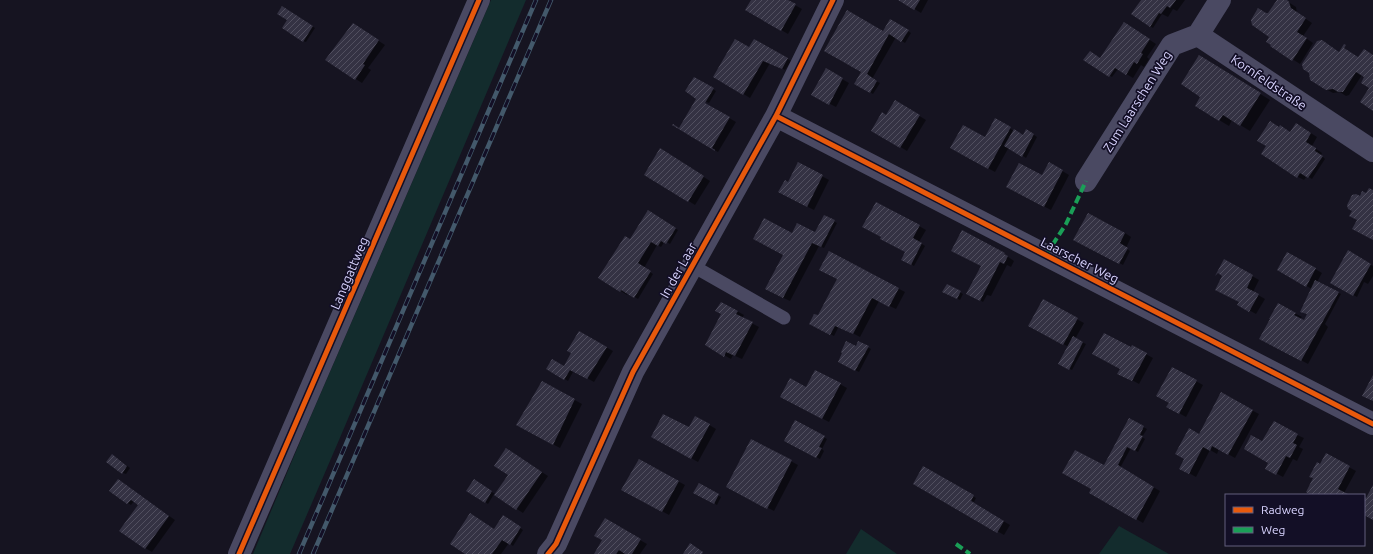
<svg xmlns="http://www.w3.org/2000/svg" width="1373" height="554" viewBox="0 0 1373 554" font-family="Ubuntu,sans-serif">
	<defs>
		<pattern id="building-hatch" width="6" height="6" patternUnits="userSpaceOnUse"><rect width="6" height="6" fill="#343243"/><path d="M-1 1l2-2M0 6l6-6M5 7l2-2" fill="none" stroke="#514f5f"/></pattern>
	</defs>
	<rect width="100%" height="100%" fill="#161421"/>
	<path fill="#132c2d" d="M491,0H526L339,440L290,554H253L310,418Z
		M1119,526L1169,554H1099Z
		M861,529L897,554H846Z"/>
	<path fill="#0007" d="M752,0H786L802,9L788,34L747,10Z
		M900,0H928L921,13Z
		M1141,0H1185L1177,11L1173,9L1168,17L1162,14L1153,28L1132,14Z
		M1279,0H1285L1296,7L1297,13L1312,23L1303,36L1313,43L1300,64L1272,46L1267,14H1269Z
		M282,8L315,28L306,42L303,41L289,20Z
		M891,20L911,33L905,43L896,37L872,79L880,83L873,94L855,83Z
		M1130,27L1156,44L1147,57L1149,59L1144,67L1141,65L1133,78L1118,69L1112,77L1085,60L1100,59Z
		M359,28L385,45L368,68L371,70L362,83L326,60Z
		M754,40L791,61L785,70L770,63L750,98L714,76L753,51Z
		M1340,52L1358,58L1373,56V110L1370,88L1365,77L1362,75L1349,95L1346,96L1340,92L1333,93L1326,89Z
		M1209,62L1270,100L1250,131L1232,120L1229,126L1219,120L1201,96Z
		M826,70L849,83L836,107L813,95Z
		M695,78L716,91L709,103L701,99L700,101L736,122L718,152L679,129L698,97Z
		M895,101L926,120L907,151L873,130L887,116Z
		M995,120L1023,136L1027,130L1037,137L1026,158L1009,147L995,172L951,148L985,138Z
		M1280,126L1291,133L1303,128L1317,137L1312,146L1322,153L1321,155L1325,159L1312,179L1307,176L1304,180L1298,177L1279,128Z
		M1049,163L1069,175L1051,210L1014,191L1042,176Z
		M799,164L829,180L814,210L786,196L788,183Z
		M685,165L710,181L695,205L645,174Z
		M648,212L678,230L670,244L665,241L661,247L657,245L644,268L653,274L638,299L628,293L627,295L600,278L630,240Z
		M824,216L837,223L824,248L819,246L790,301L773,293L792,234H815Z
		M919,226L926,230L919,242L925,246L914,266L903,260L906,252L882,237Z
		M962,232L1004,254L1014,261L1011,267L1007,265L991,296L987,295L983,302L968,293L982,266Z
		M1125,233L1131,237L1126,248L1130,251L1123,265L1075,239Z
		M1348,252L1373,266V276L1368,284L1364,282L1357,297L1331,283Z
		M830,253L905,292L896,309L879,301L860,337L839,326L834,336L810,324L818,317L838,279Z
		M1288,253L1322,273L1317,282L1341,294L1325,324L1328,327L1308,364L1267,342L1279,305L1302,317L1300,319L1304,322L1308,314L1312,289L1278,270Z
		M1224,260L1259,280L1253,292L1265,299L1256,314L1238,304L1240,302L1224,275Z
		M947,285L963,294L960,300L944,292Z
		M1043,301L1084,323L1075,339L1086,344L1072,370L1060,364L1069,347L1036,330Z
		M737,311L744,315L742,318L759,327L742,359L733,355L731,359L706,345L722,314Z
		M579,332L613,351L594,382L565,366L572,352Z
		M858,342L871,349L859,372L839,362L844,352L856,347Z
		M1133,347L1153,358L1139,384L1119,373Z
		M552,361L573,372L568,381L548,369Z
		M1172,368L1203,385L1186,417L1168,407L1170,402Z
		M816,371L847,388L829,422L788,401L807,388Z
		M542,382L582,404L560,448L517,425Z
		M1221,394L1259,414L1235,458L1219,449L1217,454L1210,450L1196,477L1180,468Z
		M696,417L716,429L698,462L652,437L689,429Z
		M1130,420L1147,429L1142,437L1145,439L1138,452L1131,448L1120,468L1160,491L1143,523L1091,492Z
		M795,422L827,439L822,449L824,451L820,459L785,441Z
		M1297,435L1304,438L1299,447L1303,449L1297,461L1293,459L1283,477L1266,468L1269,463L1263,443Z
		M751,440L798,465L774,511L734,490Z
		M512,453L548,476L523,513L494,494L488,504L468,490L474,481L495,494L509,474Z
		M1327,455L1356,471L1344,493L1348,495H1313L1321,466Z
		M116,457L130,468L126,474L123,473Z
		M639,460L685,485L669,515L623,490Z
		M923,467L976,498L974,502L921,472Z
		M920,473L1010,525L1004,535L914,483Z
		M699,485L721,497L717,505L695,492Z
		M110,491L149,502L175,520L152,552L145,548L138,505L134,501L131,505Z
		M504,517L523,530L513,546L509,543L501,554H467L498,533Z
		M605,520L647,544L640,554H595L603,540Z"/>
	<path fill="url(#building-hatch)" d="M751,0H788L796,4L781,31L745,10Z
		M898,0H920L914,10Z
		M1141,0H1176L1170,8L1167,6L1161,14L1159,13L1150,27L1131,14Z
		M1277,0H1287L1289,2L1291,8L1306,18L1297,32L1307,38L1292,61L1270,46L1271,45L1266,42L1269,37L1252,25L1251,20L1258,8L1266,13H1268Z
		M282,6L313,26L303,42L282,28L287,20L277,14Z
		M847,10L883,31L890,19L909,30L901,42L889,34L867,74L877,81L870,93L854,84L861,72L824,51Z
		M1124,22L1150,39L1141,53L1143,54L1137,64L1134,62L1126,75L1115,68L1109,77L1083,60L1090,51L1100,58Z
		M353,23L379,40L363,64L365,65L355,80L325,60Z
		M735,39L749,47L754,39L788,58L782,69L763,61L743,95L713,77Z
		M1322,40L1339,52L1344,44L1346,45L1344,48L1358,57L1364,49L1373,55V111L1360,102L1369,88L1361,83L1364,77L1356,72L1343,92H1338L1333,89L1326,90L1310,80L1309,73L1303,69L1302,64L1317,41Z
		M1199,55L1261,93L1240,126L1223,115L1219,121L1195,106L1200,97L1181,84Z
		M826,68L843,78L829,105L811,95Z
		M694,77L714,88L705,103L730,117L712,148L715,150V151L672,125L673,124L679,128L696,99L685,91Z
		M895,100L920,115L900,148L871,131L882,112L886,115Z
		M995,118L1011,127L988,169L950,148L963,125L985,137Z
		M1270,121L1279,127L1280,125L1290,132L1296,123L1311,133L1306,142L1316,148L1315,151L1323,156L1308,178L1300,173L1297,178L1261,154L1266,146L1257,141Z
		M1014,129L1023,135L1026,129L1034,134L1022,157L1004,146Z
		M660,148L704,176L688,202L644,175Z
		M798,162L823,175L807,207L778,192L785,180L788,182Z
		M1049,162L1063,170L1044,207L1006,187L1019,163L1042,175Z
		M1369,188L1373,190V240L1352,229L1357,220L1349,216L1352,211L1348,209L1347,205L1352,195L1356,194L1360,196L1362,191L1366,193Z
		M876,202L920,225L913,238L922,243L911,265L901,260L905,252L880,239L881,237L862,227Z
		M648,210L676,228L666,244L661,241L658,246L651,242L638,263L651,271L634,298L621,290L620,292L598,278L625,236L630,239Z
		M1088,213L1125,233L1120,243L1128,248L1119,264L1073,240Z
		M824,215L835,220L821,247L812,243L783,298L765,289L783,255L753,239L764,218L792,233L797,223L815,232Z
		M962,230L1005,253L1004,254L1008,256L1004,264L1000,262L980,301L966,294L981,266L951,251Z
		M1348,250L1371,264L1353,296L1330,283Z
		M829,251L899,288L889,307L872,298L853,334L835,326L830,335L809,324L814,314L818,315L837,279L819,270Z
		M1287,252L1316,268L1306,287L1277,270Z
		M1224,259L1253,275L1247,288L1259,294L1249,312L1237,305L1239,302L1215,290L1222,276L1218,273L1215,276Z
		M1315,280L1339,292L1301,361L1259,339L1270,319H1269L1278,303L1296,313L1294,315L1304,320L1307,314L1300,312Z
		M947,284L961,291L957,299L942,292Z
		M1043,299L1078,318L1063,345L1028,326Z
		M721,302L738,311L736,314L753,322L735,356L726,352L724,357L705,345L721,314L715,311Z
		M579,331L607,347L587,379L570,370L564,380L546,369L552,359L564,366L571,353L567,351Z
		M1104,333L1131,347L1132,345L1147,353L1132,381L1117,374L1120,369L1092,354Z
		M1073,336L1083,342L1069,370L1058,364Z
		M846,341L856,346L858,341L869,346L855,371L838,362L842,353L841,352Z
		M1172,367L1197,380L1179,414L1166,407L1169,403L1156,396Z
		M815,370L841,383L822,419L780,397L790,378L806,387Z
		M1373,375V401L1362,396Z
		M542,381L575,399L553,445L516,425Z
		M1221,392L1253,410L1228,455L1212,446L1210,451L1203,447L1189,474L1179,469L1184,459L1175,454L1189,428L1199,434Z
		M663,414L689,427L695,416L710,424L691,459L651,437Z
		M1129,418L1144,426L1140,435L1143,436L1135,451L1127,447L1118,465L1154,487L1136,520L1089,493L1091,489L1062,473L1075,450L1104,465Z
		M795,420L825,436L819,447L822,448L816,458L784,441Z
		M1274,421L1298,434L1293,443L1297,445L1290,458L1286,456L1276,475L1265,469L1268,463L1244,449L1251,435L1262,441Z
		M751,439L792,460L767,509L726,487Z
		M506,448L542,472L516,510L494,495L508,475L494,466Z
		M1326,453L1350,466L1338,489L1350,495H1311L1306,492L1313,478L1309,477L1317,462L1320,464Z
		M112,454L127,466L122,474L106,462Z
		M639,459L679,481L662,512L621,490Z
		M923,466L974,495L971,501L1004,521L997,533L913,484Z
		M118,479L169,516L145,549L119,531L138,505L131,500L127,504L109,491Z
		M474,479L492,491L485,503L466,491Z
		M699,483L719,494L714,504L693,493Z
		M1373,485V520L1364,515V497L1366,498Z
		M470,513L494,529L503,515L521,527L510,545L502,540L492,554H465L450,544Z
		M605,518L641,539L632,554H625L619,550L616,554H594L602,540L594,536Z
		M690,543L703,552L702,554H683Z"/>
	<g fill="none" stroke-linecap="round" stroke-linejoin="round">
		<path stroke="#4a4962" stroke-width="13" d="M693,266L784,318"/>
		<path stroke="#4a4962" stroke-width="22" d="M1220,0L1198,35L1373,151
			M776,116L1373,424
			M1086,181L1172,45L1198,35
			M239,554L479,0
			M548,554L556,544L633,372L776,116L833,0"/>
		<g stroke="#43596b" stroke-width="4.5">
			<path id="rail" d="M299,554L536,0
				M313,554L551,0"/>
		</g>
		<use href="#rail" stroke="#130f26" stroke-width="3" stroke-dasharray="9" stroke-linecap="butt"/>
		<path stroke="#1a9f57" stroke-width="4" stroke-dasharray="8 4" stroke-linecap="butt" d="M1046,255L1066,224L1086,181
			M956,544L970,554"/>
		<g stroke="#130f26" stroke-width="8">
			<path id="cycleway" d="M776,116L1373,424
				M239,554L479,0
				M548,554L556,544L633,372L776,116L833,0"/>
		</g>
		<use href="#cycleway" stroke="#e8590c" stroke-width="5"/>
	</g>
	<g text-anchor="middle" stroke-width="3.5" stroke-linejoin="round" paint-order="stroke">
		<g font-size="13" fill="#d9d4ff" stroke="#130f26">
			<text transform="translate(1269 82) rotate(34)" y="5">Kornfeldstraße</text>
			<text transform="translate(1137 101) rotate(-58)" y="5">Zum Laarschen Weg</text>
			<text transform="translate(1080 260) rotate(27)" y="5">Laarscher Weg</text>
			<text transform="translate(678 270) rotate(-61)" y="5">In der Laar</text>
			<text transform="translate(349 273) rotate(-67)" y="5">Langgattweg</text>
		</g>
	</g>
	<rect x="1225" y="494" width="140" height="52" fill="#130f26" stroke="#625e7d"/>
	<rect x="1233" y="507" width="20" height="6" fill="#e8590c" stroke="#625e7d"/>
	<text x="1261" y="514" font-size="12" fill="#d9d4ff">Radweg</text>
	<rect x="1233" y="527" width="20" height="6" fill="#1a9f57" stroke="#625e7d"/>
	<text x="1261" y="534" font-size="12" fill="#d9d4ff">Weg</text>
</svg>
